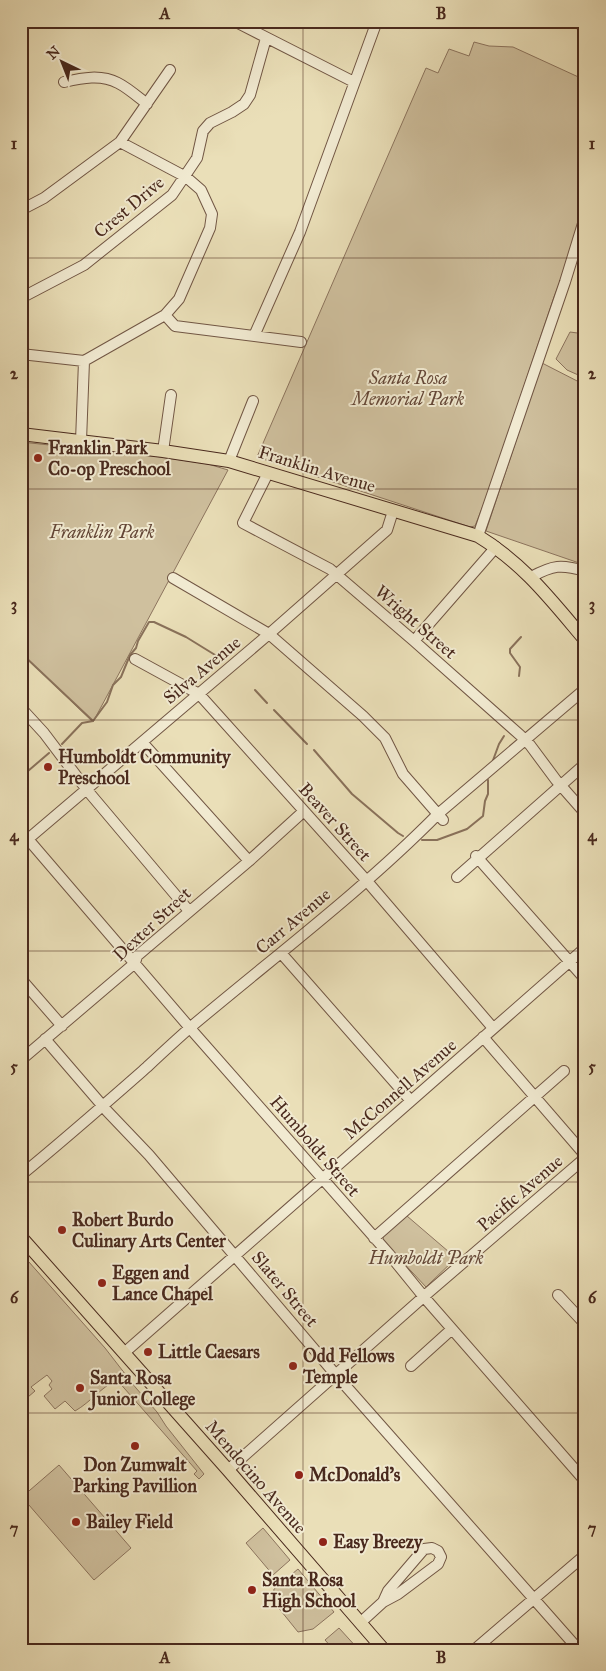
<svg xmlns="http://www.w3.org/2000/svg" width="606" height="1671" viewBox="0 0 606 1671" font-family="'IM FELL Great Primer',serif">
	<rect width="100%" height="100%" fill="#eadfb8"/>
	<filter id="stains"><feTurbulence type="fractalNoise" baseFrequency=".004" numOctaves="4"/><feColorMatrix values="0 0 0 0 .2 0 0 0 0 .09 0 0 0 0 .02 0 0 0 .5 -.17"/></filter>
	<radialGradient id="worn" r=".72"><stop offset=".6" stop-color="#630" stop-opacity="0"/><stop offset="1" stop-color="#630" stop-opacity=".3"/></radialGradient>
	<path fill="#cfc09e" stroke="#8c745e" d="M474,42L489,46L513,47L585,80V206L566,266L554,297L488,493L475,526L470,527L257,457L426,68L438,73L449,49L469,56Z
		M570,332L585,334V378L567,370L556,359Z
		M542,363L585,385V565L486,531Z
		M21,442L154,456L208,464L228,470L93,722L21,653Z
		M407,1216L456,1258L426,1287L384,1242L383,1236Z
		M21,1253L105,1348L136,1388L157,1412L166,1426L204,1474L199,1479L194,1474L197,1471L117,1380C101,1387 91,1402 75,1411L65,1401L55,1409L44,1396L52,1389L49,1385L52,1381L47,1375L31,1387L35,1391L21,1403Z
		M59,1465L131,1548L94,1580L22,1497Z
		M263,1528L290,1560L273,1575L246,1543Z
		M298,1569L334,1612L313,1629L298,1632L273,1601L274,1589Z
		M339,1628L359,1650H334L325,1640Z"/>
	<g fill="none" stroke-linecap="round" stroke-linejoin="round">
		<path stroke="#89715a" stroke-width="2" d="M21,653L93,721
			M519,676L520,667L510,653V649L521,637
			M255,690L267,703
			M274,710L307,744
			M62,744L82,723L93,721L107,702L113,685L121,677L130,655L136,648L138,641L149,622H154L186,637L220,658
			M314,750L352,794L398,833L403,836
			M492,763L499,744L504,736
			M21,777L49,753
			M422,840H437L467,829L483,816L485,801L488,794V780"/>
		<g stroke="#715644" stroke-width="12">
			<path id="minor" d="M234,21L354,82
				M578,21L585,30
				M64,82C82,78 101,74 118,83C128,88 138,97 147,104
				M21,210L44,198L120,142L170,70
				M21,298L84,265L172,195L197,158L203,131L210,123L232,112L244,104L250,95L266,38
				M165,315L175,326L301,342
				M254,336L300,232L377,21
				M21,354L84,361L165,315L179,299L210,228L212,214L201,190L186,177L120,142
				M81,441L84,361
				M163,451L171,395
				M229,461L253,401
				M268,473L243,523L330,569L414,641L520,735L530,745L556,780L585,813
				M478,536L565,282L585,217
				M531,577C553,565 561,564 585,571
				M173,578L269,634L363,716L385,738L403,774L443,820
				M414,641L496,547
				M135,659L199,694L366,880L493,1028
				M21,708L44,733L87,790L189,911
				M142,742L249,861
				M21,831L196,1035L389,1254L424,1297L585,1481
				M21,845L269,634L387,530L393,511
				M476,856L585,979
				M457,877L585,764
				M281,953L411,1101
				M21,979L62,1026
				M483,1037L585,1155
				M45,1039L107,1111L149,1155L336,1375L579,1650
				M21,1060L135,963L137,956L249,861L304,811
				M21,1175C64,1140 106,1103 147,1067C162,1053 177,1039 192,1026C274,957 363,890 438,814L585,689
				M374,1238L564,1071
				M558,1295L585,1324
				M124,1353L585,948
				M411,1366L452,1329
				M228,1470L429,1292L585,1158
				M360,1623L383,1602L398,1594L438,1564L441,1557L438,1551L432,1548L424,1549L388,1591L383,1602
				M474,1650L585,1555"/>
		</g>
		<g stroke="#49291d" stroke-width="14">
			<path id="major" d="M21,434L163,451L229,461L478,536C524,564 551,600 585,640
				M21,1237L228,1470L384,1650"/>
		</g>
		<use href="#minor" stroke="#f1ead1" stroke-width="10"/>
		<use href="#major" stroke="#eadfb8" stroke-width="12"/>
	</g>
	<path fill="none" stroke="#49291d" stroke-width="1" stroke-opacity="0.55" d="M303,21V1650M21,258H585M21,489H585M21,720H585M21,951H585M21,1182H585M21,1413H585"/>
	<g fill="#8f2418" stroke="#f1ead1" stroke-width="2">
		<circle cx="38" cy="458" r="5"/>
		<circle cx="48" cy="767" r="5"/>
		<circle cx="62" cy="1230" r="5"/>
		<circle cx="102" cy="1283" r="5"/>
		<circle cx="148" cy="1352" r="5"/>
		<circle cx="293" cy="1366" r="5"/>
		<circle cx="80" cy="1388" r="5"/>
		<circle cx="135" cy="1446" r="5"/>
		<circle cx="299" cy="1475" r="5"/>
		<circle cx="76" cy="1522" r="5"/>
		<circle cx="323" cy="1542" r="5"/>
		<circle cx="252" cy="1590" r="5"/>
	</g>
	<g text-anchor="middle" stroke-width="4" stroke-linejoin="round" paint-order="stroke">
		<g font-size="18" fill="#49291d" stroke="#f1ead1">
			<text transform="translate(129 207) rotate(-40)" y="6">Crest Drive</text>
			<text transform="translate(317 469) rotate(17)" y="6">Franklin Avenue</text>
			<text transform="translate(416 622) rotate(41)" y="6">Wright Street</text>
			<text transform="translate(202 670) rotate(-40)" y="6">Silva Avenue</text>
			<text transform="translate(335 822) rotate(48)" y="6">Beaver Street</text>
			<text transform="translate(293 921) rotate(-40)" y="6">Carr Avenue</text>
			<text transform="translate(152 924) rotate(-43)" y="6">Dexter Street</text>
			<text transform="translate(400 1089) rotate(-41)" y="6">McConnell Avenue</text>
			<text transform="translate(315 1146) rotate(49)" y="6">Humboldt Street</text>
			<text transform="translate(520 1193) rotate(-41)" y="6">Pacific Avenue</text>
			<text transform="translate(285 1289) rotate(50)" y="6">Slater Street</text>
			<text transform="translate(256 1477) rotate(49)" y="6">Mendocino Avenue</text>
		</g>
		<g font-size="18" font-style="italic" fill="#644737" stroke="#f1ead1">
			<text x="408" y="384">Santa Rosa<tspan x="408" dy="21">Memorial Park</tspan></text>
			<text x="102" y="538">Franklin Park</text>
			<text x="426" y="1264">Humboldt Park</text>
		</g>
		<g font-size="18" font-weight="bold" fill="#49291d" stroke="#f1ead1" text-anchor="start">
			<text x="48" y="454">Franklin Park<tspan x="48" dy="21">Co-op Preschool</tspan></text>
			<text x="58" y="763">Humboldt Community<tspan x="58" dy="21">Preschool</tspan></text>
			<text x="72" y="1226">Robert Burdo<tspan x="72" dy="21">Culinary Arts Center</tspan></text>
			<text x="112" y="1279">Eggen and<tspan x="112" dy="21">Lance Chapel</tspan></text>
			<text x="158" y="1358">Little Caesars</text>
			<text x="303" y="1362">Odd Fellows<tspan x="303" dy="21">Temple</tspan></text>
			<text x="90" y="1384">Santa Rosa<tspan x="90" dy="21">Junior College</tspan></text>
			<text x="135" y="1471" text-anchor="middle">Don Zumwalt<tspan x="135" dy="21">Parking Pavillion</tspan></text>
			<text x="309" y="1481">McDonald's</text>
			<text x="86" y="1528">Bailey Field</text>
			<text x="333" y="1548">Easy Breezy</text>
			<text x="262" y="1586">Santa Rosa<tspan x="262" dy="21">High School</tspan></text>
		</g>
	</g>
	<rect width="606" height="1671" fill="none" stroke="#eadfb8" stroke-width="55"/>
	<g transform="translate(62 62) rotate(317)" stroke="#f1ead1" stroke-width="4" paint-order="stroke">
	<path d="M0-4L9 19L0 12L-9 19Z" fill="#49291d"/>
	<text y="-8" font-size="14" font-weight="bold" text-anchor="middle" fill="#49291d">N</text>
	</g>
	<rect x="28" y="28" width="550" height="1616" fill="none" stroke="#49291d" stroke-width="2"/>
	<g font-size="16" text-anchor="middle" font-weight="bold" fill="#49291d">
		<text x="165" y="19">A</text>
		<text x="441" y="19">B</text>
		<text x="14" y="149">1</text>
		<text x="592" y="149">1</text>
		<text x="14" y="379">2</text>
		<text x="592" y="379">2</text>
		<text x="14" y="610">3</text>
		<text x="592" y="610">3</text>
		<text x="14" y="841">4</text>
		<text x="592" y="841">4</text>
		<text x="14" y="1072">5</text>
		<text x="592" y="1072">5</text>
		<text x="14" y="1303">6</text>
		<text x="592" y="1303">6</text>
		<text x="14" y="1534">7</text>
		<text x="592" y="1534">7</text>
		<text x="165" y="1663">A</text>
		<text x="441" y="1663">B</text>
	</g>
	<rect width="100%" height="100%" filter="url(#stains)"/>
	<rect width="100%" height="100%" fill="url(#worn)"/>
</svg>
